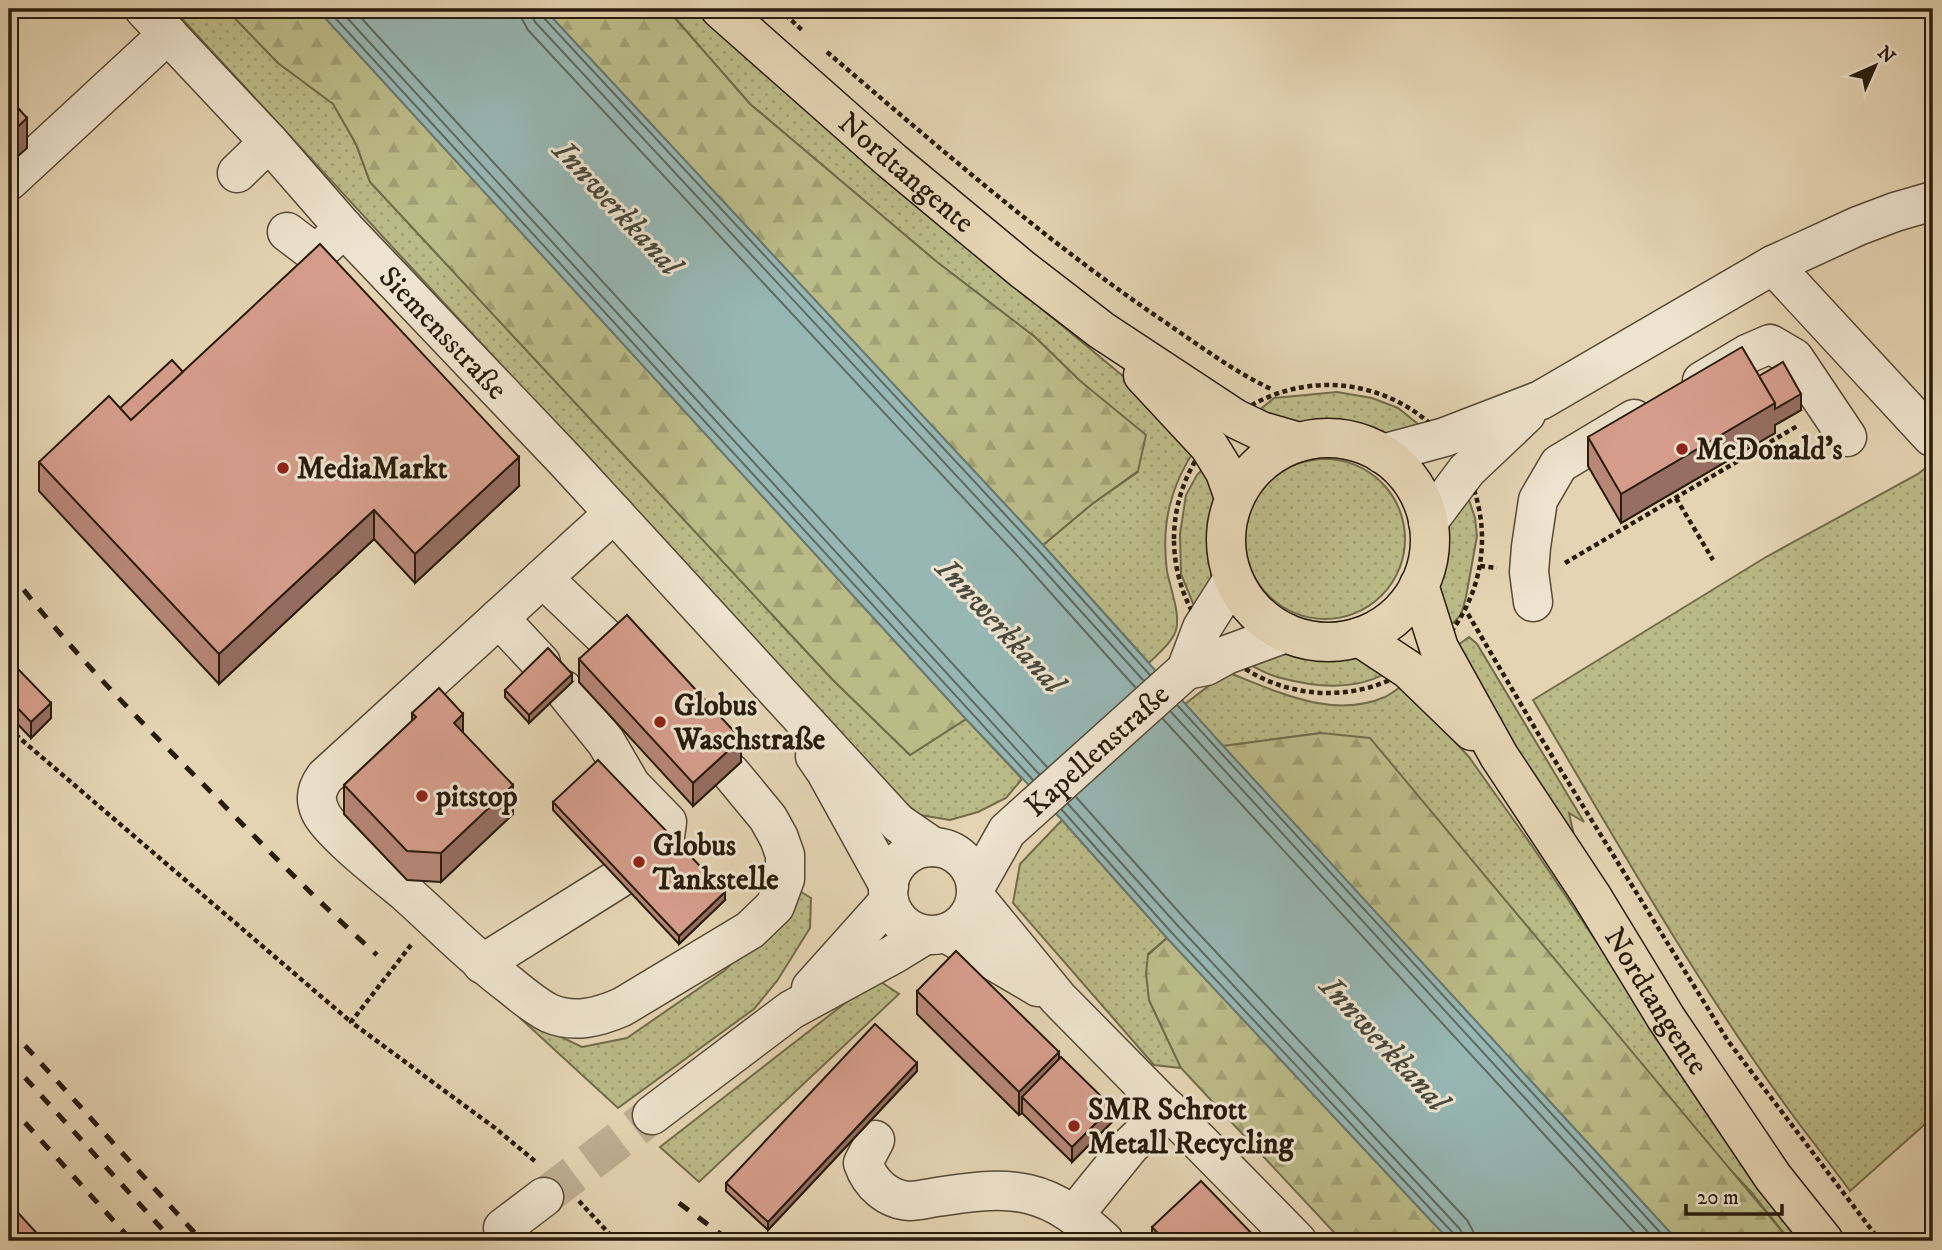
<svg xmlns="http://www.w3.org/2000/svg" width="1942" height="1250" viewBox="0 0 1942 1250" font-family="'IM FELL DW Pica',serif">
	<defs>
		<pattern id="grass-dots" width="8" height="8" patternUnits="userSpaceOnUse" patternTransform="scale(1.75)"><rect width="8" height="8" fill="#bb8"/><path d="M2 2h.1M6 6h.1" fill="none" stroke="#a1a074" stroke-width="1.8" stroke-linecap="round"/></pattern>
		<pattern id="forest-firs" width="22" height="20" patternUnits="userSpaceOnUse" patternTransform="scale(1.75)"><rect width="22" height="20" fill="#bb8"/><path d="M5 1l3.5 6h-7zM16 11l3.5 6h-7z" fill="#a1a074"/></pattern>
	</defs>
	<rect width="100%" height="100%" fill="#e5d4b3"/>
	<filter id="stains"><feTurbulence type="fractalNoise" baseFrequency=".00286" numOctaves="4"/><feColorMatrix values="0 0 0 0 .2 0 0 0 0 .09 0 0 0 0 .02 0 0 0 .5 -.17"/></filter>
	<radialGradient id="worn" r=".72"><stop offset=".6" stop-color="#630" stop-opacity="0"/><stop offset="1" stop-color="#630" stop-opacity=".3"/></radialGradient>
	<path fill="url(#grass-dots)" stroke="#726c4a" stroke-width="2" d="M173,9H226L278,63L333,103L356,144L370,182L832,679L910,755L966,719L1022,779L1006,798L978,812L950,820L920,815L905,803Z
		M667,9H693L861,159L1135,386L1196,448C1170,486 1161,525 1167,571C1170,588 1183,619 1174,635C1169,645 1157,655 1149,663L1043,545L1092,504L1138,472L1079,380L1035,337L937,262L750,104Z
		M1337,392L1372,398L1398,408L1428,432L1387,440L1374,432L1349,425L1315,423L1280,429L1251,417L1274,398Z
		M1245 539a80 80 0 1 1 160 0a80 80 0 1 1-160 0Z
		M1933,462V1117L1850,1191C1829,1162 1807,1135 1786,1106C1693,977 1614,837 1533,700L1766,557L1918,474Z
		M1207,464L1215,483L1213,563L1210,586L1196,611L1181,574L1180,534L1186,495L1197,475Z
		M1465,488L1475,518L1477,536L1466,597L1461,615L1442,634L1436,596L1444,531Z
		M1469,637L1477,644L1584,822L1569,813L1573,831L1562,825L1451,650Z
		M1289,649L1332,654L1353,653L1393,669C1360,691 1318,688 1281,678C1267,675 1254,666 1240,660Z
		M1227,672C1276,691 1332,720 1385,697C1391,694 1397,689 1403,685L1469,757L1530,843L1687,1076L1805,1241H1790L1751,1192L1321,733L1223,746L1185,704Z
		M1062,820L1167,938L1148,954L1149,1000L1181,1068L1154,1065L1013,903L1020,864Z
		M798,890L811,898L810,928L777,981L754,1009L618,1108L519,1017L582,1047L627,1038L724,971L779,917Z
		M881,982L899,994L699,1182L660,1147L871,983Z"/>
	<path fill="url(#forest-firs)" stroke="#726c4a" stroke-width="2" d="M226,9H317L966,719L910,755L832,679L370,182L356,144L333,104L278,63Z
		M544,9H667L750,104L937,262L1035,337L1079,380L1146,435L1138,471L1092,504L1043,545Z
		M1321,733L1370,738L1790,1241H1678L1223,746Z
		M1167,938L1450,1241H1342L1181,1068L1149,1000L1146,973L1148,955Z"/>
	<path fill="#97b7b4" stroke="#6b7971" stroke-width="2" d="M317,9H544L1043,545L1223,746L1678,1241H1450L1167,938L1062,820L966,719Z"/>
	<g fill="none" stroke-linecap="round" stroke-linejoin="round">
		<path stroke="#606a60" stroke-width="2" d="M327,9L1033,780
			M339,9L1039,774
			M353,9L1047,767
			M520,9L522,19L528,30L1024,563L1135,687
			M531,9L532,16L535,22L1031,556L1143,680
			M540,9L542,16L1038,550L1150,675
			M1178,706L1668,1241
			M1171,712L1656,1241
			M1163,719L1642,1241
			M1076,797L1186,920L1467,1220L1473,1231L1474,1241
			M1068,804L1179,927L1459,1228L1463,1234L1464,1241
			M1062,810L1172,933L1453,1233L1455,1241"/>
		<path stroke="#bfaf92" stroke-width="38" stroke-dasharray="38 19" stroke-linecap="butt" d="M544,1197L652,1115"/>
		<g stroke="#574a36" stroke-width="41">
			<g id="minor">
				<path id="s1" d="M144,9L269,142L344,228L565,460L898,823L933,847"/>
				<path d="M237,173L269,142"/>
				<path d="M9,181L168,34"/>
				<path d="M287,232L316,254L344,228"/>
				<path d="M1773,265L1932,437"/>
				<path d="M1702,381L1747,354L1770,344L1794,358L1847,437"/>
				<path d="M1382,454L1445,437L1541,400L1773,265L1858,226L1895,212L1933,201"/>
				<path d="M614,513L325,777C317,788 314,798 320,811C327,830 387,877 405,892C440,923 472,957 510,985C522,995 535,1006 549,1013C574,1024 599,1017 622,1007L750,930L775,906L785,879V855L779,838L768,818L730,772"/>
				<path d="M1428,522L1467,470L1526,414"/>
				<path d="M543,578L616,648"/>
				<path d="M1533,602L1529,572L1531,547L1538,500L1559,464L1634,419"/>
				<path d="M499,618L541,663"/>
				<path d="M1186,670L1206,666L1226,655L1286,633"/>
				<path d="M564,690L606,742L631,785L667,822L665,837"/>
				<path d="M815,756L826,772L889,886"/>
				<circle cx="932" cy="891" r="44"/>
				<path id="s2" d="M976,886L1007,831L1186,670L1202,628L1233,579"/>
				<path d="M976,898L1058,998L1297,1241"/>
				<path d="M946,933L1038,987"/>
				<path d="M482,964L618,879"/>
				<path d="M811,988L889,901"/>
				<path d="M652,1115L791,1010L894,954L925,935"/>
				<path d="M875,1140L863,1163C870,1184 888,1200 910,1201C919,1201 929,1198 937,1197C967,1193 998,1187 1028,1194C1059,1201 1081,1220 1104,1241"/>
				<path d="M1074,1215L1130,1146L1168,1109"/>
				<path d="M503,1228L544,1197"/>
			</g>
		</g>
		<g stroke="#281c0c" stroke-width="41">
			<g id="major">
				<path id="s3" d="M720,9L892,161L1022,269L1101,330L1236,419L1261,431L1299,442"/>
				<path d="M1143,375L1209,446L1225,472L1234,498"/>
				<circle cx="1328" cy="540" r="102"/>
				<path id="s4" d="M1419,585L1439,648L1499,756L1591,895L1666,1018L1773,1177L1824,1241"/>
				<path d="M1359,637L1409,670L1472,731"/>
			</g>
		</g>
		<path stroke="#281c0c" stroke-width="4.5" stroke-dasharray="5 3.5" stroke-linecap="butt" d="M779,9L802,30
			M827,52C935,144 1042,238 1159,318C1196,343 1231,370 1271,389
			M1174 539a154 154 0 1 1 308 0a154 154 0 1 1-308 0Z
			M1676,498L1713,560
			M1565,563L1799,425
			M1480,566L1497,568
			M1468,614L1536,730L1728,1041L1880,1241
			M9,729L351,1022
			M411,945L351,1022L495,1128L536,1162
			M579,1201L616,1241"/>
		<use href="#minor" stroke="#eee3ce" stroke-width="38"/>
		<use href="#major" stroke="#e5d4b3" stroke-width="38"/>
		<path stroke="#281c0c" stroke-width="5" stroke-dasharray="12 12" stroke-linecap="butt" d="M9,571C67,647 135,716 202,783C259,841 316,900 377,955
			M9,1028L202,1241
			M9,1060L173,1241
			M9,1105L132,1241
			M679,1203L730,1241"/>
	</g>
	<path fill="#b88778" stroke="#281c0c" stroke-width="2" d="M183,372L519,486L415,583L374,539L219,684L39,491V462L120,408Z
		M1759,376L1801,410L1775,425V433L1621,523L1588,466V437Z
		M579,659L741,762L693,806L579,682Z
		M9,674L51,718L31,738L9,715Z
		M572,682L529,723L505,697V690Z
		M412,713L463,733L513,814L441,882L407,880L344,814V785L412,721Z
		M553,802L725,900L679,944L553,810Z
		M917,991L1059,1059L1112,1122L1072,1162L1022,1113L1019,1115L917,1014Z
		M917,1071L768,1230L726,1191V1183Z
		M1152,1227L1259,1241H1152Z"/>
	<path fill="#966e62" stroke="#281c0c" stroke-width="2" d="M27,118V148L9,164V135Z
		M1801,394V410L1775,425V433L1621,523V494L1775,403Z
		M519,457V486L415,583V554Z
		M374,510V539L219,684V654Z
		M572,674V682L529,723V715Z
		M51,703V718L31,738V722Z
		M463,714V744L454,723Z
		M741,739V762L693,806V783Z
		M513,785V814L441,882V853Z
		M725,892V900L679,944V936Z
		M1059,1052V1075L1022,1097V1113L1019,1115V1092Z
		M917,1063V1071L768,1230V1222Z
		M1112,1107V1122L1072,1162V1147Z"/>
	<path fill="#d69d8c" stroke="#281c0c" stroke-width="2" d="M9,98L27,118L9,135Z
		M320,244L519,457L415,554L374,510L219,654L39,462L109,396L131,420Z
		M1742,347L1775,403L1621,494L1588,437Z
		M172,360L183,372L131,420L120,408Z
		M1783,362L1801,394L1775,409V403L1759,376Z
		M627,615L741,739L693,783L579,659Z
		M548,648L572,674L529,715L505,690Z
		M16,667L51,703L31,722L9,699V674Z
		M439,688L463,714L454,723L513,785L441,853L407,851L344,785L416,717L412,713Z
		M598,760L725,892L679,936L553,802Z
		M956,951L1059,1052L1019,1092L917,991Z
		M875,1024L917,1063L768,1222L726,1183Z
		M1061,1057L1112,1107L1072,1147L1022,1097Z
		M1201,1181L1259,1241H1165L1152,1227Z
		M9,1203L44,1241H9Z"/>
	<g fill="#8f2418" stroke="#eee3ce" stroke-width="2.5">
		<circle cx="1682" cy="449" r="7"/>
		<circle cx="283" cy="468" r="7"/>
		<circle cx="660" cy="722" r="7"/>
		<circle cx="422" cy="796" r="7"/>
		<circle cx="639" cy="862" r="7"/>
		<circle cx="1074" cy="1126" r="7"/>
	</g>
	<g text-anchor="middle" stroke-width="6" stroke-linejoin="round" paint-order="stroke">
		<g font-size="30" fill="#281c0c" stroke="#eee3ce">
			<text dy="10" stroke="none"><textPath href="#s3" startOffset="248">Nordtangente</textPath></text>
			<text dy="10" stroke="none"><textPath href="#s1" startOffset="441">Siemensstraße</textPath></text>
			<text dy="10" stroke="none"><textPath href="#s2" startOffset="184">Kapellenstraße</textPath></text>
			<text dy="10" stroke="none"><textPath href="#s4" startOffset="481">Nordtangente</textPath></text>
		</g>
		<g font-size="30" font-weight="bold" fill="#281c0c" stroke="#eee3ce" text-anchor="start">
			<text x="1696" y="459">McDonald's</text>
			<text x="297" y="478">MediaMarkt</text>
			<text x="674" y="715">Globus<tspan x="674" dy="34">Waschstraße</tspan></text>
			<text x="436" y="806">pitstop</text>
			<text x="653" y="855">Globus<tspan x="653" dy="34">Tankstelle</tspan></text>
			<text x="1088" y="1119">SMR Schrott<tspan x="1088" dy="34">Metall Recycling</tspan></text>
		</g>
		<g font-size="32" font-style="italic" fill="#494a3e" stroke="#eee3ce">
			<text transform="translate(618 207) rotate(47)" y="11">Innwerkkanal</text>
			<text transform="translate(1001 625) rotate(47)" y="11">Innwerkkanal</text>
			<text transform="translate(1385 1043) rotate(47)" y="11">Innwerkkanal</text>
		</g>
	</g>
	<rect width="1942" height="1250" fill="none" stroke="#e5d4b3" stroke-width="35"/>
	<rect x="10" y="10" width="1921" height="1229" fill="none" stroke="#281c0c" stroke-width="3.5"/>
	<rect x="18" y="18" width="1907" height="1215" fill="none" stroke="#281c0c" stroke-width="2"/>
	<g transform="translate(1875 66) rotate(45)" stroke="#eee3ce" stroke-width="5" paint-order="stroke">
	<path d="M0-5L12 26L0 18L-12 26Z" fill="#281c0c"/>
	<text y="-10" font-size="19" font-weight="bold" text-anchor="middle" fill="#281c0c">N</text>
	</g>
	<path d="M1686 1204v10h96v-10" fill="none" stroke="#281c0c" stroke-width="3.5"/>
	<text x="1697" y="1204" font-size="21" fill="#281c0c" stroke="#eee3ce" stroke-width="5" paint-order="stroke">20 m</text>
	<rect width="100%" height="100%" filter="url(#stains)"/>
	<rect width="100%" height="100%" fill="url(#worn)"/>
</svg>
